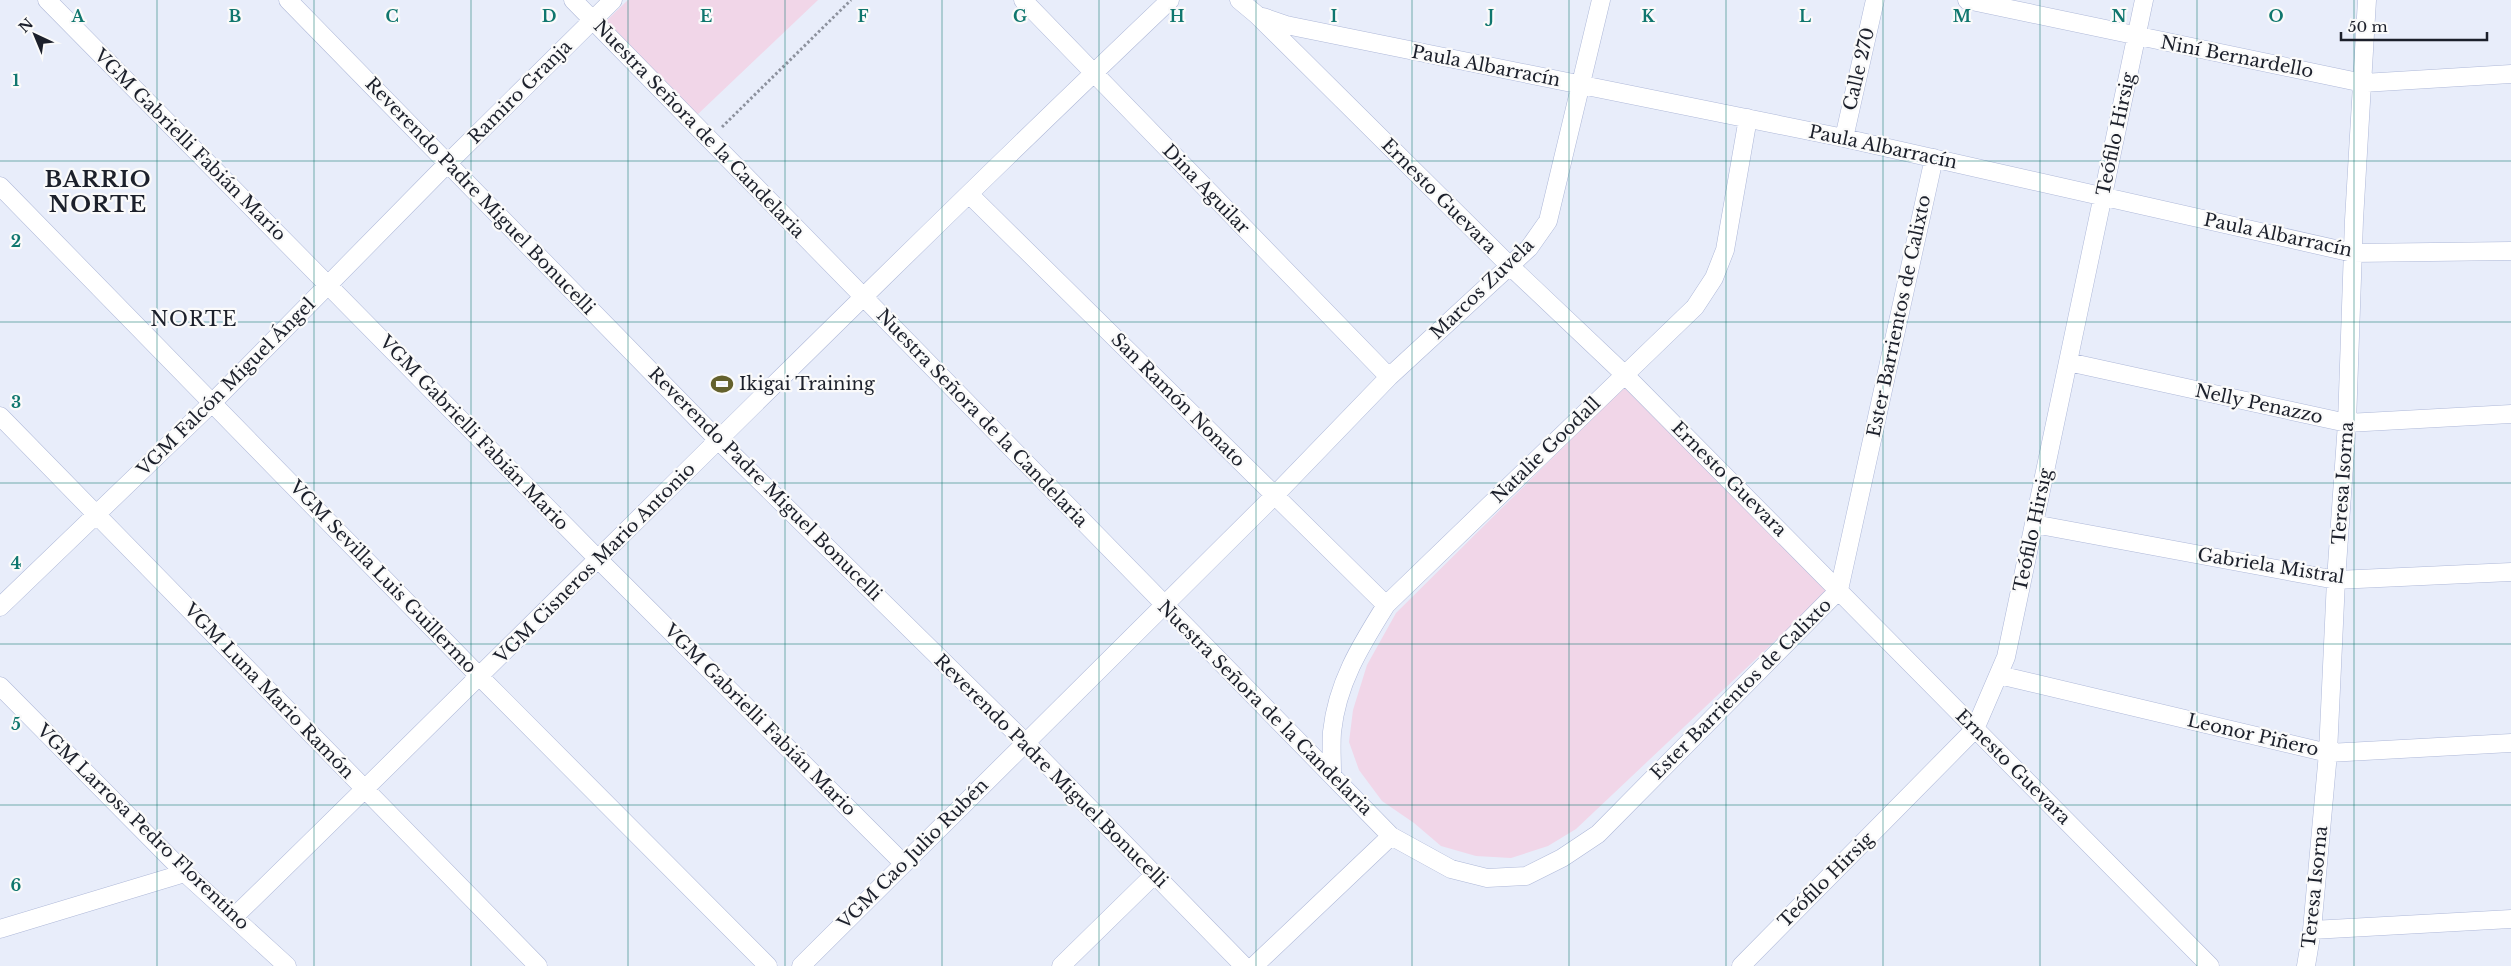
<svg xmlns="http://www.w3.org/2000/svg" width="2511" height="966" viewBox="0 0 2511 966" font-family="'Libre Baskerville',serif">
	<rect width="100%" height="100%" fill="#e8edfa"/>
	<path fill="#f1d6e8" d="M628,0H818L697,115L606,21Z
		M1627,384L1829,590L1576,829L1548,846L1511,858L1476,856L1441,846L1414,823L1382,801L1359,770L1349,742L1353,710L1367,665L1396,613Z"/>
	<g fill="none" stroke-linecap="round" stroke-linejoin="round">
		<g stroke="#aeb8d8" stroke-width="19">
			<path id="minor" d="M47,0L599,560L904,864
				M288,0L718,440L1025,742L1244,966
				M573,0L1391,836L1451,869L1487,878L1526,876L1562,858L1598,834L1839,590L1934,158
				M1023,0L1389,377
				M1239,0L1257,15L1509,265L1624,374L2210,966
				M1967,0L2363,83L2511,74
				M1263,17L1286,25L1844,138L2353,253L2511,251
				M1844,138L1875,0
				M0,186L480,677L768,966
				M970,195L1386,605
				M2068,362L2347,423L2511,414
				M0,416L538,966
				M2034,524L2336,580L2511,572
				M0,607L212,403L448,163L613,0
				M1999,675L2328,753L2511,743
				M0,686L185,873L287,966
				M1332,774C1332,760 1331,746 1332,732C1337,683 1361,645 1386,605L1695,307L1714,278L1725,250L1748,118
				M234,917C547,612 854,301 1170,0
				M0,929L185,873
				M2312,930L2511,919
				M801,966L1275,495L1389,377L1529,248L1548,221L1601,0
				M1061,966L1155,874
				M1254,966L1391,836
				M1741,966L1975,729L2006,657L2144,0
				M2306,966L2312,930L2328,753L2336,580L2347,423L2354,220L2367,0"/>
		</g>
		<path stroke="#8d929e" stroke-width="3" stroke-dasharray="2.5 2.5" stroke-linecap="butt" d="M722,127L851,0"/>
		<use href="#minor" stroke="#fff" stroke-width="18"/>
	</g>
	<path fill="none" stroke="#0f766e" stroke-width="1" stroke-opacity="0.55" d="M157,0V966M314,0V966M471,0V966M628,0V966M785,0V966M942,0V966M1099,0V966M1256,0V966M1412,0V966M1569,0V966M1726,0V966M1883,0V966M2040,0V966M2197,0V966M2354,0V966M0,161H2511M0,322H2511M0,483H2511M0,644H2511M0,805H2511"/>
	<defs>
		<g id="stadium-bare" transform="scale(1.725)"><path d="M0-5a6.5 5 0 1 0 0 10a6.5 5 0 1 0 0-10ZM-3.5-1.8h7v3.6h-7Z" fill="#64612d" stroke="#fafafa" stroke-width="2.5" paint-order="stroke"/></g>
	</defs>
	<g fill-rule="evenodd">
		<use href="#stadium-bare" x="722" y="384"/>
	</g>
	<g text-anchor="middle" stroke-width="4.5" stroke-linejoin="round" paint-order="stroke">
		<g font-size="18" fill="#1c202b" stroke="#fafafa">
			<text transform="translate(2237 57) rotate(11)" y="6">Niní Bernardello</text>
			<text transform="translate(1486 66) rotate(11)" y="6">Paula Albarracín</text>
			<text transform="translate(1859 69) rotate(-77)" y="6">Calle 270</text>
			<text transform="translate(520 92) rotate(-45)" y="6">Ramiro Granja</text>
			<text transform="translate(699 129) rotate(46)" y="6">Nuestra Señora de la Candelaria</text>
			<text transform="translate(2116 134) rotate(-78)" y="6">Teófilo Hirsig</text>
			<text transform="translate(190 145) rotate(45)" y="6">VGM Gabrielli Fabián Mario</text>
			<text transform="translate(1883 147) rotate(12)" y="6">Paula Albarracín</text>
			<text transform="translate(1206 189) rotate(46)" y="6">Dina Aguilar</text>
			<text transform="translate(480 196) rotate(46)" y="6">Reverendo Padre Miguel Bonucelli</text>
			<text transform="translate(1439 196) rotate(45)" y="6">Ernesto Guevara</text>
			<text transform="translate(2278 235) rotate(12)" y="6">Paula Albarracín</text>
			<text transform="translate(1482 289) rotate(-44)" y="6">Marcos Zuvela</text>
			<text transform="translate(1899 316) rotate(-78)" y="6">Ester Barrientos de Calixto</text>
			<text transform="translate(226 387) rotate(-45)" y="6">VGM Falcón Miguel Ángel</text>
			<text transform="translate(1178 400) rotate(45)" y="6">San Ramón Nonato</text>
			<text transform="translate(2259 404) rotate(12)" y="6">Nelly Penazzo</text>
			<text transform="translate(982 418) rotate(46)" y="6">Nuestra Señora de la Candelaria</text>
			<text transform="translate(474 433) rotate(46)" y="6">VGM Gabrielli Fabián Mario</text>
			<text transform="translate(1546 450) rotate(-44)" y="6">Natalie Goodall</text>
			<text transform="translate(1729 479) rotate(45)" y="6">Ernesto Guevara</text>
			<text transform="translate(2343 483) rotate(-86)" y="6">Teresa Isorna</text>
			<text transform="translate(765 484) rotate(45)" y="6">Reverendo Padre Miguel Bonucelli</text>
			<text transform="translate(2033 530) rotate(-78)" y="6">Teófilo Hirsig</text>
			<text transform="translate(595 563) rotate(-45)" y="6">VGM Cisneros Mario Antonio</text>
			<text transform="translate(2271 566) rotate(9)" y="6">Gabriela Mistral</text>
			<text transform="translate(383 577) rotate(46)" y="6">VGM Sevilla Luis Guillermo</text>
			<text transform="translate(1741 689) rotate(-45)" y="6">Ester Barrientos de Calixto</text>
			<text transform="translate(269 691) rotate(46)" y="6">VGM Luna Mario Ramón</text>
			<text transform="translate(1265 708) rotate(45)" y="6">Nuestra Señora de la Candelaria</text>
			<text transform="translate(760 720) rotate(45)" y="6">VGM Gabrielli Fabián Mario</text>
			<text transform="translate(2253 735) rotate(13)" y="6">Leonor Piñero</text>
			<text transform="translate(2013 767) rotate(45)" y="6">Ernesto Guevara</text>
			<text transform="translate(1051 771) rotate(45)" y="6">Reverendo Padre Miguel Bonucelli</text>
			<text transform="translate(143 827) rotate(44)" y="6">VGM Larrosa Pedro Florentino</text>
			<text transform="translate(913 854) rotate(-45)" y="6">VGM Cao Julio Rubén</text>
			<text transform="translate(1826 880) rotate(-45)" y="6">Teófilo Hirsig</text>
			<text transform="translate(2315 887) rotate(-84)" y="6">Teresa Isorna</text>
		</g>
		<g font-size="18" fill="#1c202b" stroke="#fafafa" text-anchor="start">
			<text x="739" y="390">Ikigai Training</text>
		</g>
		<g font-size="20" letter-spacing="1" fill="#1c202b" stroke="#fafafa">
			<text x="194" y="326">NORTE</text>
		</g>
		<g font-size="22" font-weight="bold" letter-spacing="1" fill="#1c202b" stroke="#fafafa">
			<text x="98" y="187">BARRIO<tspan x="98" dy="25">NORTE</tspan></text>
		</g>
	</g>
	<g font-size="16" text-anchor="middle" font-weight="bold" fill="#0f766e" stroke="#fafafa" stroke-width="4.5" stroke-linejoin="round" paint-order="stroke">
		<text x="78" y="22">A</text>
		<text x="235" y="22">B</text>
		<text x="392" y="22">C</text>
		<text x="549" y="22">D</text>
		<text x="706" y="22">E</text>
		<text x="863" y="22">F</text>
		<text x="1020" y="22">G</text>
		<text x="1177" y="22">H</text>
		<text x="1334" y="22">I</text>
		<text x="1491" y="22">J</text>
		<text x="1648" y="22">K</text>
		<text x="1805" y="22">L</text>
		<text x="1962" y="22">M</text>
		<text x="2119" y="22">N</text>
		<text x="2276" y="22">O</text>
		<text x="16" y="86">1</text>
		<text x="16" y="247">2</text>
		<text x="16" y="408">3</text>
		<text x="16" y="569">4</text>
		<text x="16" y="730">5</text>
		<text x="16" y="891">6</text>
	</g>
	<g transform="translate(35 35) rotate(316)" stroke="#fafafa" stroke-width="4" paint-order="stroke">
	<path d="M0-4L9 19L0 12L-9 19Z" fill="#1c202b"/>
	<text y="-8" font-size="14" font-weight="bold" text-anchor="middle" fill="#1c202b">N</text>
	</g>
	<path d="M2341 32v8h146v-8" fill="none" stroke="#1c202b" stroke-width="2.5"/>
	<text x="2348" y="32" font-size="15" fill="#1c202b" stroke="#fafafa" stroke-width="4" paint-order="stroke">50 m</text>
</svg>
